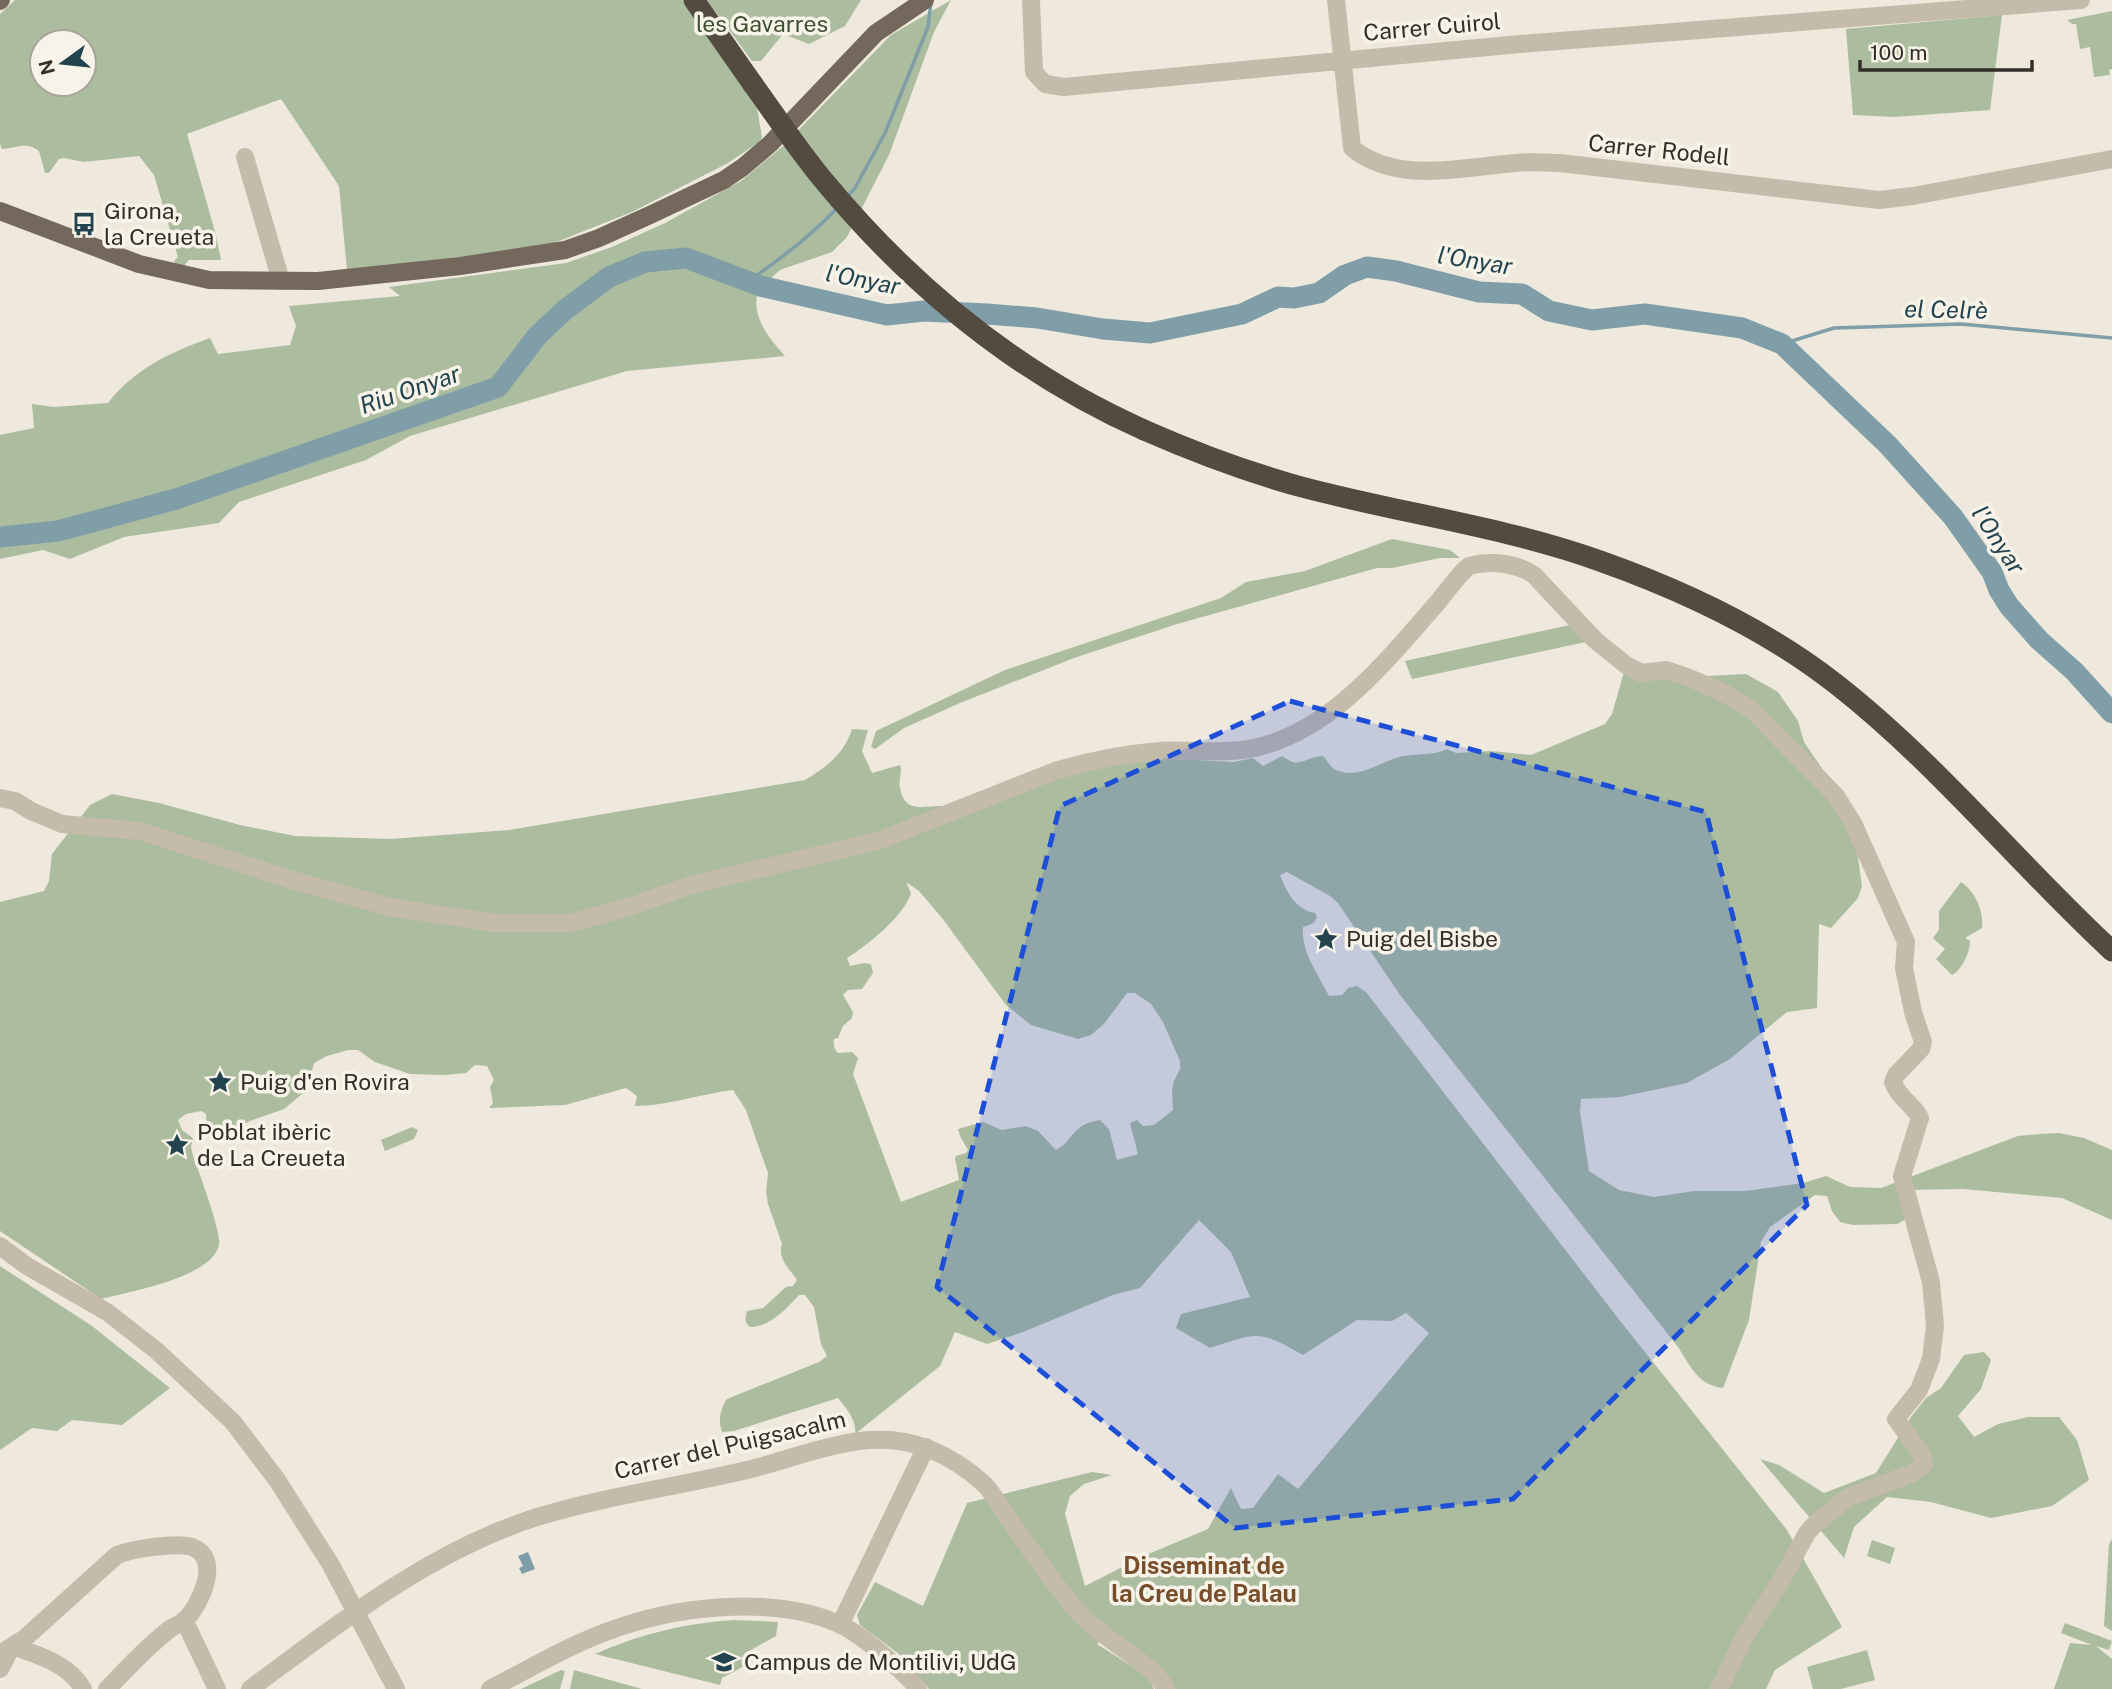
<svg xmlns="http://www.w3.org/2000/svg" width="2112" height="1689" viewBox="0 0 2112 1689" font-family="'Public Sans',sans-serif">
	<rect width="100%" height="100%" fill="#eee9dc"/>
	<path fill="#acbc9e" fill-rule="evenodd" d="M15,0H683L757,108L762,137L759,142L728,163L632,212L554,243L493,253L347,270L339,186L281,99L187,134L216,235L221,260H189L183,267L177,266L174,261L178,257L154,175L139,156L84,162L64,158L59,159L49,173H45L39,151C26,141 17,148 2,149L0,144V14ZM42,42H84V84H42Z
		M707,0H861L845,26L809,44L783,34L761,61H752Z
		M951,0L934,32L889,155L847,237L832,252L780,270L758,290C751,317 768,337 785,356L627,371L410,436L366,460L239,502L219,523L124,537L70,559L43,550L0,559V435L34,428L32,404L54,407L108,403C134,369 171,352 210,338L218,354L290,345L296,326L289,306L400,296L389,287L566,263L612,247L665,223L741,181L782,147L891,35Z
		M2112,11V69L2109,70L2110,75L2094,77L2090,47L2080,49L2076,24H2072L2067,20Z
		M2002,15L1990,110L1894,117L1853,115L1846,29Z
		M1392,539L1450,550L1460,558H1440L1392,568H1377L1177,624L1074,658L960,703L904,728L875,749L871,747L876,731L1005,670L1221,598L1246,582L1305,571Z
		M1579,623L1595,640L1412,679L1405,661Z
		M1626,665L1687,677L1746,674L1778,692L1798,721L1804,742L1825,773L1853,823L1862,886L1858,898L1831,928L1819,924L1817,1008L1787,1012L1730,1059L1687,1083L1620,1097L1581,1099L1580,1112L1589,1171L1619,1190L1654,1197L1694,1191H1745L1803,1183L1826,1176L1850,1187L1881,1188L2002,1142L2018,1136L2040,1134L2059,1133L2084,1138L2112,1150V1220L2062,1198L1963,1189L1905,1190L1912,1216L1897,1224L1853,1225L1840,1222L1832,1211L1827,1196L1815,1195L1770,1227L1761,1242L1749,1320L1723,1388C1698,1385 1691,1367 1678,1347L1400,995L1338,903L1330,896L1287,872L1280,875C1286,891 1296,910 1315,913L1317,917L1314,923L1303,927C1301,952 1318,974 1329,996L1342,995L1348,988L1357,986L1366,992L1621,1322L1787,1530L1842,1627L1775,1670L1766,1689H1173L1110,1632L1097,1644L1150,1678L1154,1689H929L899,1654L860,1625L857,1615L875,1582L923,1606L967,1503L1092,1472L1112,1475L1084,1484L1070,1496L1065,1514L1085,1586L1146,1555L1208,1529L1231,1488L1241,1509L1253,1508L1278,1474L1298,1489L1429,1333L1406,1313L1392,1321L1357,1320L1303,1355C1257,1329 1258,1333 1210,1348L1176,1328L1181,1314L1250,1297L1231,1252L1199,1220L1140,1288L1113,1295L1023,1332L987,1344L955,1332L940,1366L855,1434C857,1420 846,1408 838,1398L734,1431L722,1432C718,1420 720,1409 727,1399L819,1362L827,1356L821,1344L814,1307L805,1295H799C786,1309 770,1327 750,1327C744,1322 745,1318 747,1311L763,1308L786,1287L793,1286L797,1280C790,1269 777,1259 782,1244L768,1204L766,1192L768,1173L758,1145L746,1110L733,1090C700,1094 668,1106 635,1106L637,1096L626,1088L565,1105L489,1108L493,1103L490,1087L494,1080L487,1066L475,1065L466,1073L444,1075L410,1074L375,1062L358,1050H348L327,1056L314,1063L307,1090L284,1109L250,1121L220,1138L207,1134L206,1114L201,1111L186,1114L178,1120L182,1130L193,1138L191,1147L193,1156C199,1172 221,1231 219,1244C215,1277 128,1292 101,1299L0,1231V902L44,891L49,881L52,854L90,805L112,794L159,803L240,825L295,836L391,839L509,830L805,780C827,767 844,754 852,729L868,730L862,751L872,773L900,765C903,773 898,778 900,787C904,815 924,805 941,806C946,807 952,809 958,810L1116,756L1234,762L1253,758L1263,766L1282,756C1286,758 1289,761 1293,762C1300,765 1312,756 1323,756C1326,759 1330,766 1334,769C1357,782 1381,760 1404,756C1420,753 1432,756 1447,749L1456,753L1491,751L1531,755L1605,724L1612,714ZM906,882L919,891L942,918L1006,1005L1031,1025L1078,1039L1091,1035L1104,1024L1127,993H1135L1151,1004L1163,1022L1180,1061V1069L1174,1081L1172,1091L1173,1110L1154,1125L1143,1126L1137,1120L1130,1123L1138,1154L1117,1160L1109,1129L1100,1120C1071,1124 1074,1141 1056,1150L1038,1131L1026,1126L1002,1130L983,1122L958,1129L960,1136L968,1150L966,1153L956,1156L955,1158L959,1180L901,1202L853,1074L858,1058L852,1052L838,1053C834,1049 833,1045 834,1039L838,1038L843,1026L852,1018L853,1012L843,995L848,990L862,989L873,973L871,964L864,963L850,966L847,958C868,945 904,916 911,893Z
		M1961,882C1975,891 1984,911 1982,928L1965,938L1970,941C1970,952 1962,970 1952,975L1936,959L1945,949L1933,938L1939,930V911Z
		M412,1127L418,1130L414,1139L385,1151L381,1140Z
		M0,1266L92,1326L170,1388L122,1425L72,1420L57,1431L32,1428L0,1450Z
		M1984,1352L1991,1360L1981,1389L1958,1416L1974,1437L1998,1424L2028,1417H2059L2077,1440L2089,1480L2052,1506L1991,1518L1931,1502L1887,1497L1854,1527L1844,1558L1760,1459L1779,1465L1824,1493L1876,1473L1911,1417L1926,1398L1941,1388L1964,1355Z
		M2112,1539V1631L2104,1626L2109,1544Z
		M1872,1540L1895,1548L1890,1564L1867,1556Z
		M734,1620L778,1622L776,1636L751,1650L748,1664L722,1678L720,1685L595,1654C639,1634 686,1623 734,1620Z
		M2065,1623L2112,1641L2109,1650L2096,1646L2112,1659V1689H2054L2070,1643L2092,1645L2061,1633Z
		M1867,1650L1875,1680L1841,1689H1813L1807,1667Z
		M561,1670L565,1671L560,1689H521Z
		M574,1670L642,1689H570Z"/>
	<path fill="#7f9ea8" d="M528,1552L535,1569L522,1574L519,1568L523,1566L518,1556Z"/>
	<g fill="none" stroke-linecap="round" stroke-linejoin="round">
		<path stroke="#7f9ea8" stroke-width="3.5" d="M848,196L855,188L885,133L928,27L931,2
			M747,282C781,259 811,236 838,207
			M1782,344L1834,328L1961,324L2112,338"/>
		<path stroke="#7f9ea8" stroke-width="21" d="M0,537L58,531L176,499L498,387L538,335L566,309L609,277L645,262L686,258L760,286L887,315L924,311L987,314L1037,318L1103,329L1150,333L1242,314L1278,297L1294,298L1319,293L1345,275L1367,267L1396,271L1479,292L1522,294L1549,311L1592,320L1645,314L1742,328L1782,344L1888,445L1953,517L1992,572L1999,590L2009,606L2039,640L2074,671L2112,713"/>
		<path stroke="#c5bbaa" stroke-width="18" d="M1031,0L1034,72L1045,84L1064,87L1520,44L2081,0
			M1336,0L1352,148C1398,185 1461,167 1516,163C1530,161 1545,163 1560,163L1879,200L1913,196L2112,159
			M245,157L281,281
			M0,798L15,801L31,811L62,824L140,831L292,880L390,907L494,923H570L626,908L691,885L878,841L1055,771C1089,761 1123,754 1159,751C1189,749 1219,754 1249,749C1330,734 1386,661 1438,602C1448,590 1457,576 1469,566C1489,560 1517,563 1534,575L1595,640L1626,665L1641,673L1666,670L1687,677L1720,691L1752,710L1836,796L1853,823L1906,942L1904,968L1913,1012L1923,1042L1921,1049L1896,1075L1893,1082C1899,1099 1914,1105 1920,1118L1902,1176L1931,1282L1935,1326L1931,1359L1919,1390L1896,1419L1923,1456L1924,1464L1913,1473L1847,1498L1814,1525L1807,1533L1782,1579L1747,1632L1719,1689
			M0,1246L27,1266L107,1312L157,1351L233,1422L277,1480L331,1565L396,1689
			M184,1620L217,1689
			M840,1625L926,1447
			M0,1654L25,1638L117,1555C133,1549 175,1542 192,1547C223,1558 200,1606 184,1621C180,1624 174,1626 170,1629C147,1646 127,1669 107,1689
			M0,1669L12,1646C39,1655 69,1664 83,1689
			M250,1689C339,1623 430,1551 537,1517C609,1495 683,1486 755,1468C812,1453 871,1425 929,1449C949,1457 968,1469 984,1484C994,1494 1001,1508 1009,1519C1032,1551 1054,1586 1081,1615C1104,1639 1134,1653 1157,1676C1161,1680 1163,1685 1166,1689
			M490,1689C533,1667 574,1642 620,1627C685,1605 782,1595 845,1627C860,1635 874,1647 888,1659C898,1668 910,1678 918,1689"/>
		<path stroke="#73685b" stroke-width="18" d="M0,1L1,0
			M0,211L139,264L209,280L318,281L460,266L565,250L599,238L650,215L724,180L743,167L770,144L876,33L925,0"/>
		<path stroke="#534a40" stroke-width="21" d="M694,0L752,83
			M1144,430C1194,452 1244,471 1298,486C1398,513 1502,526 1600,561C1682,590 1767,630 1836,684C1937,763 2018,864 2112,951"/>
		<path stroke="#534a40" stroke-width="21" d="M752,83C776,116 798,150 824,181C912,287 1018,374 1144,430"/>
	</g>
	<path fill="#1d4ed8" fill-opacity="0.2" stroke="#1d4ed8" stroke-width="5" stroke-dasharray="14 9" stroke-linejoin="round" d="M1290,701L1706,812L1807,1205L1513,1499L1235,1528L937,1287L1060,806Z"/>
	<defs>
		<g id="bus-bare" transform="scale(1.89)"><path d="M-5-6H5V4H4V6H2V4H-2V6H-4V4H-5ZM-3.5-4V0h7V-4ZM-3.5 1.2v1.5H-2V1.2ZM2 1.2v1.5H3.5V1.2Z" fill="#23444f" stroke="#f7f3e8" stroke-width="2.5" paint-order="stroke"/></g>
		<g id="sight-bare" transform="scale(1.89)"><path d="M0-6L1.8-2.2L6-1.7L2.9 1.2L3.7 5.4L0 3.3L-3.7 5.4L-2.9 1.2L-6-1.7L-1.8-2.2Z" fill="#23444f" stroke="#f7f3e8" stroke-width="2.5" paint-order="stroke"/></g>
		<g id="university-bare" transform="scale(1.89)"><path d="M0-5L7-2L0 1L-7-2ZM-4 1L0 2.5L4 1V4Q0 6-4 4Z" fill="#23444f" stroke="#f7f3e8" stroke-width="2.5" paint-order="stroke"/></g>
	</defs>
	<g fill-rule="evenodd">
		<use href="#bus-bare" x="84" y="224"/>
		<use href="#sight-bare" x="1326" y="939"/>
		<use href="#sight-bare" x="220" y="1082"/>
		<use href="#sight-bare" x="177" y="1145"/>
		<use href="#university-bare" x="724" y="1662"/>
	</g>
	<g text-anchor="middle" stroke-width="7" stroke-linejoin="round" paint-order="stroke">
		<g font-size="23" fill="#3d4e2f" stroke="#f7f3e8">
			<text x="762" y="32">les Gavarres</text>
		</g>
		<g font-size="23" fill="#332e28" stroke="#f7f3e8">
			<text transform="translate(1432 27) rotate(-5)" y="8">Carrer Cuirol</text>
			<text transform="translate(1659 150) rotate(6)" y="8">Carrer Rodell</text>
			<text transform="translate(730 1445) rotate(-13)" y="8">Carrer del Puigsacalm</text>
		</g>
		<g font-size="23" fill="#332e28" stroke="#f7f3e8" text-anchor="start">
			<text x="104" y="219">Girona,<tspan x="104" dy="26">la Creueta</tspan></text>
			<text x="1346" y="947">Puig del Bisbe</text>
			<text x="240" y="1090">Puig d'en Rovira</text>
			<text x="197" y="1140">Poblat ibèric<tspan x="197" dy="26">de La Creueta</tspan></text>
			<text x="744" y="1670">Campus de Montilivi, UdG</text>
		</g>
		<g font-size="24" font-style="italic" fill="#23444f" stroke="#f7f3e8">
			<text transform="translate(1475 261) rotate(9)" y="8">l'Onyar</text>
			<text transform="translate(863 280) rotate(11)" y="8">l'Onyar</text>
			<text transform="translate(1946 310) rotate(1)" y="8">el Celrè</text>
			<text transform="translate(410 390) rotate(-19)" y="8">Riu Onyar</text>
			<text transform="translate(1998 540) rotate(57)" y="8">l'Onyar</text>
		</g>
		<g font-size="24" font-weight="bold" fill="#784d2b" stroke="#f7f3e8">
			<text x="1204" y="1574">Disseminat de<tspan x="1204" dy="28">la Creu de Palau</tspan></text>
		</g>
	</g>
	<g transform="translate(63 63) rotate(255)"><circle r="33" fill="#f7f3e8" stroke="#a9a49b" stroke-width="2"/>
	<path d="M0-5L12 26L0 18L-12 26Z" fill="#23444f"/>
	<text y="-10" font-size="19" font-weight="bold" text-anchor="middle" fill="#332e28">N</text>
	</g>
	<path d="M1860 60v10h172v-10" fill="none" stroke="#332e28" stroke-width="3.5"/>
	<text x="1870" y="60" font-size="21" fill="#332e28" stroke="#f7f3e8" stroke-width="5" paint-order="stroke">100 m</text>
</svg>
